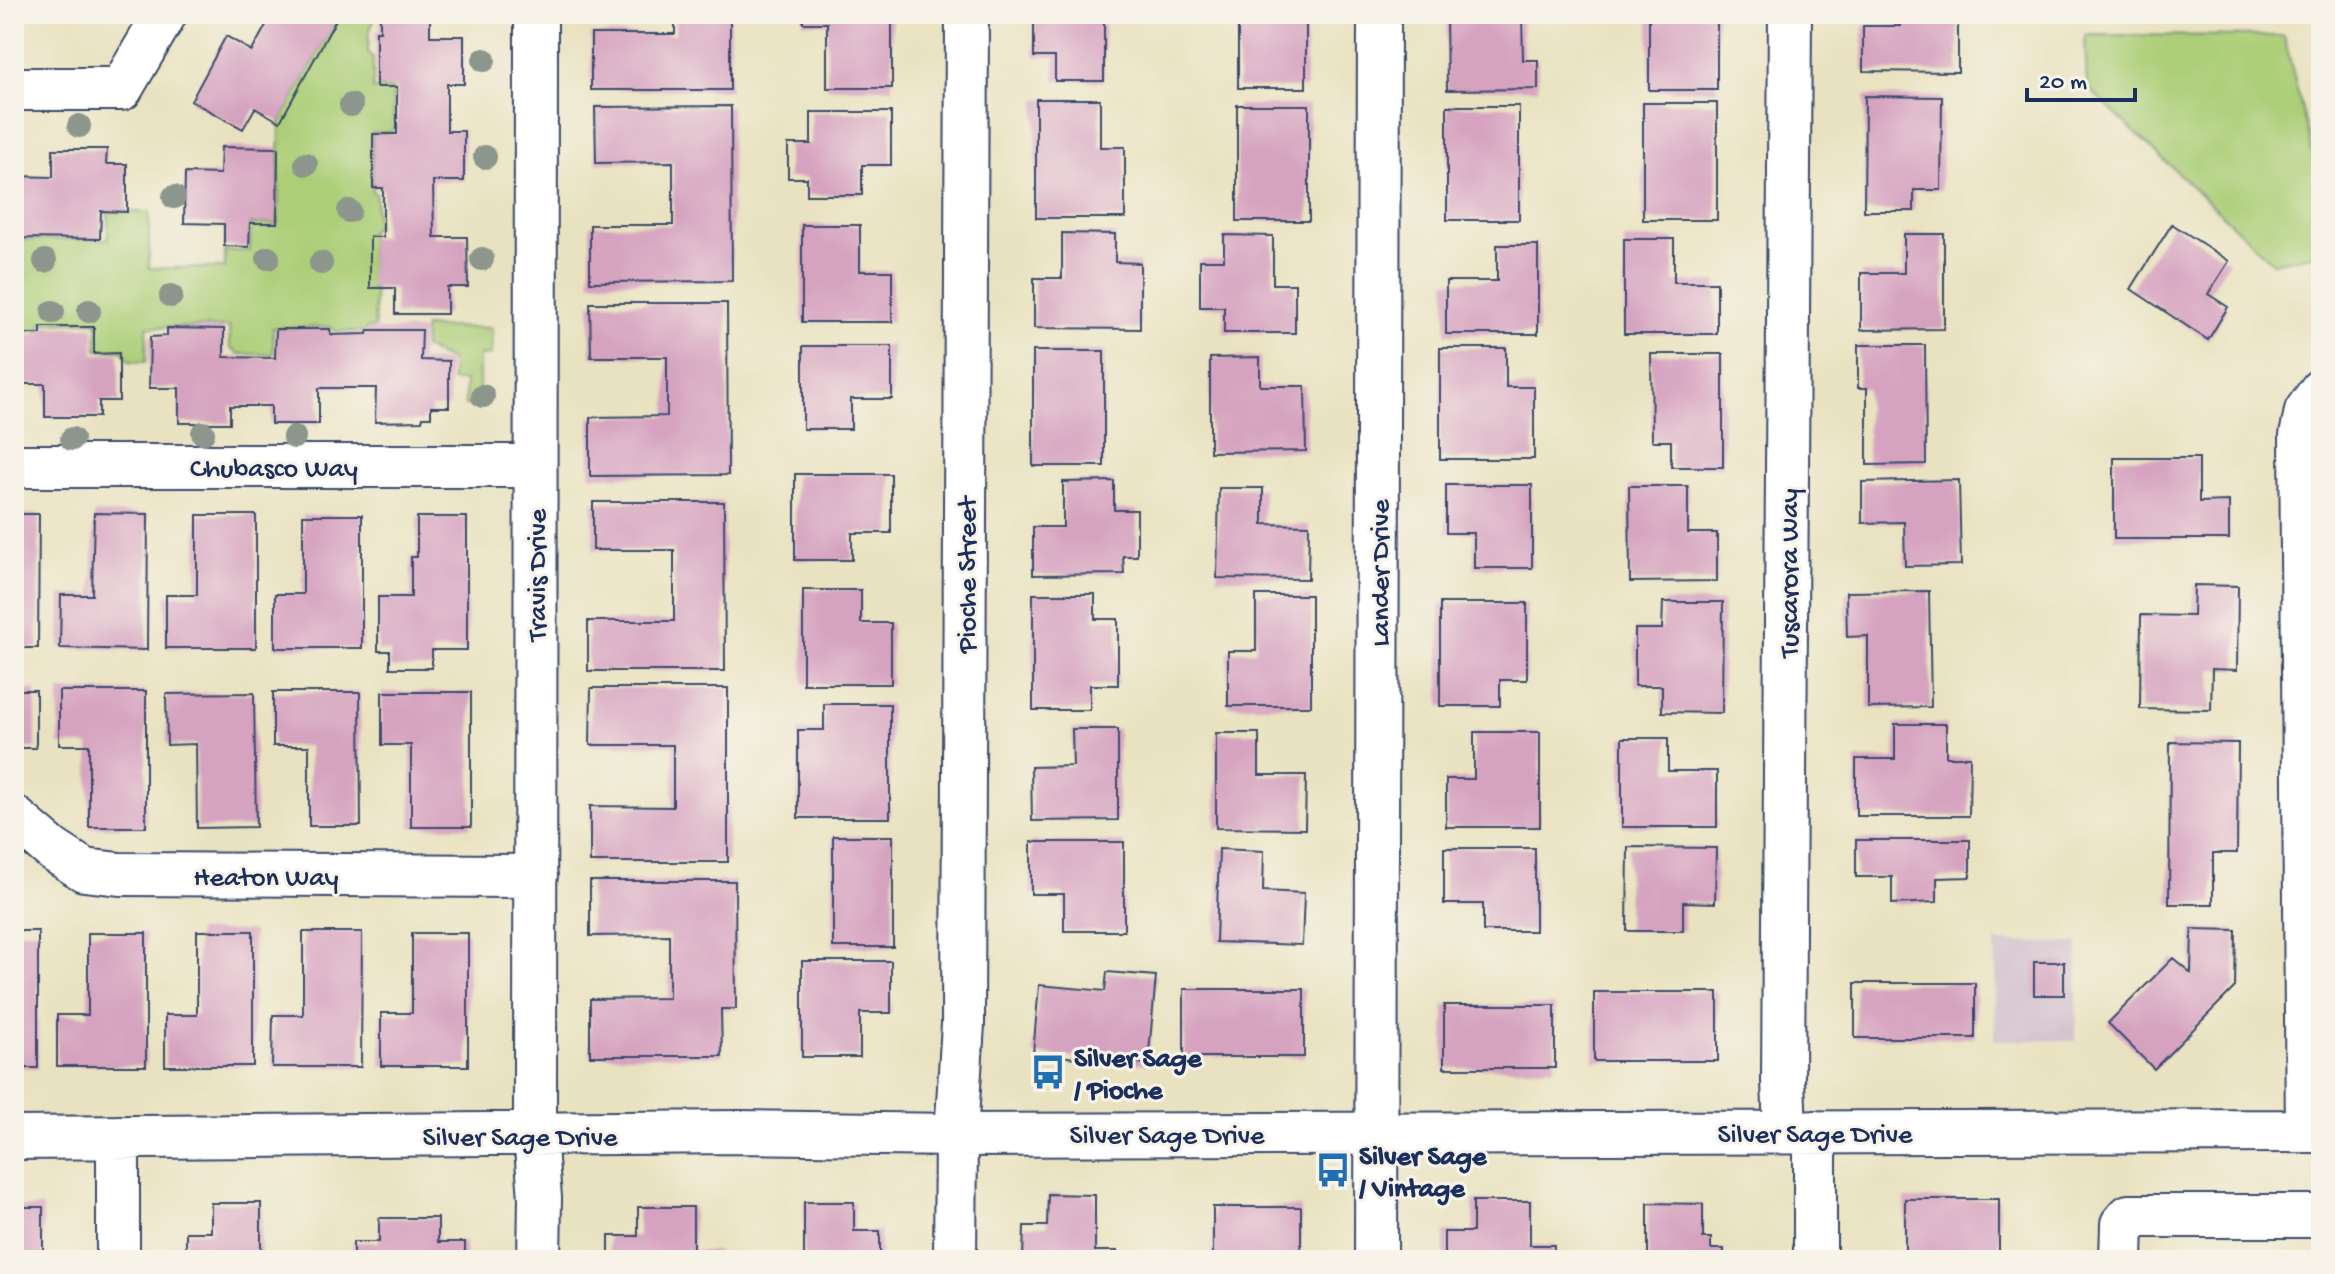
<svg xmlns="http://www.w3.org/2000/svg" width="2335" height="1274" viewBox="0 0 2335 1274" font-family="'Gochi Hand',sans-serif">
	<rect width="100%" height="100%" fill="#f7f3e8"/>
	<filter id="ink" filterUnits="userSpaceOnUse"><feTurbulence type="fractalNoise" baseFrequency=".0125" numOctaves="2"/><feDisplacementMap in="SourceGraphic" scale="16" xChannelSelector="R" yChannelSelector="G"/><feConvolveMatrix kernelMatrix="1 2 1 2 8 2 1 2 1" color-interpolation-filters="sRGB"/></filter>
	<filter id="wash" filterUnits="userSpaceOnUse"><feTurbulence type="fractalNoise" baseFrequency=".006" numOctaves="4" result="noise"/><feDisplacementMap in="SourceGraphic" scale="32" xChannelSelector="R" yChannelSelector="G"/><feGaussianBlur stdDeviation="1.8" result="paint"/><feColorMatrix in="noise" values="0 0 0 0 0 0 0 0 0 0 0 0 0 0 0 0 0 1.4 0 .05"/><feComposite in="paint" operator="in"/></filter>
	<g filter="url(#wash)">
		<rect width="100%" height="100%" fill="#e9e2c0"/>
		<path fill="#d0bdcc" d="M1995,942L2078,943L2076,1041L1995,1040Z"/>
		<path fill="#acce77" stroke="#647e6a" stroke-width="2" d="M339,14H377L369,32L368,52L373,58V89H393V132L372,133V191L376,194V226L370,231L371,289H374L375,328H367L364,332L335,331L330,327L273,328V354H238L230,348L229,327H147L146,362L129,361L122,350H97V321L41,323V331H14V240L108,239V212H149V268H225V251H250V224L278,223L280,122Z
			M2085,35L2284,36L2321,187V253L2273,263L2087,87Z
			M424,327L492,328L491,355L479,356V406L465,405V381H452V361L424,348Z"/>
		<g id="blocks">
			<path fill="#d5a2bf" d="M272,14H339L280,122L255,108L243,129L191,101L226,36L252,51Z
				M380,14H430V36H464V84H447V131H464V181H433L434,237H467L468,287H447V314H395V288H370V237H383V188H373V134H397V87H376V31H380Z
				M675,14H730V90H591V34H675Z
				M803,14H892V88H827V23H803Z
				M1034,14H1104V81H1055V57H1034Z
				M1238,14H1306V88H1238Z
				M1446,14H1522L1523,60H1538V89L1447,90Z
				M1649,14H1717V90H1649Z
				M1901,14H1958V72L1863,71V26H1900Z
				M1865,96L1942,97L1941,190H1914V211H1864Z
				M1036,99H1100V147H1125V218H1036Z
				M1643,103H1717V220H1643Z
				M1237,105H1309V221H1237Z
				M731,106L732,281L590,282V225H673V162L596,163L595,107Z
				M1447,106H1519V220H1447Z
				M811,112H891V165H862V195H807V178H788V144H811Z
				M221,147L278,148L277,223H250L249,247L224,246V224L184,223L185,173L220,174Z
				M53,149H107L106,164H127V212L101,211L100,239L14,238V176L53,177Z
				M2172,224L2229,261L2208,294L2228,307L2208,340L2131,289Z
				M802,225H860V271H892V322H802Z
				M1062,233L1115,234V262L1140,263V329L1034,328V278H1062Z
				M1904,234H1944V329L1861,330V273H1904Z
				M1224,235L1273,236V284H1295V333H1224V307H1200V260H1224Z
				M1624,239H1674V282H1717V334H1624Z
				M1497,245H1538V334H1446V281H1497Z
				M590,303H727L728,475L590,476V417L667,416V357H591Z
				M41,327H94V354L119,353V401H99V417H45V384H14V334H41Z
				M167,328L224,329V357L275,358L276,329H330L331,335L367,334L368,330H422L421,360L449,361V407H431V417H423L422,421L375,422L376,388H319V424H271V406H230V423H179V388H149L150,337L167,336Z
				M1858,345H1925L1926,464L1867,465V388H1858Z
				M803,346H892V399H851V429H803Z
				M1440,348H1506V387H1534V459H1440Z
				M1033,351H1104V466H1033Z
				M1651,354H1723V467H1671V441H1652Z
				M1260,357V386H1305L1306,451L1210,452V358Z
				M2114,458H2199V502L2229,501V539H2114Z
				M795,474H891V533H852V560H795Z
				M1959,480L1961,565L1905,566L1904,522L1862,523V482Z
				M1114,481V510H1137V556H1123L1124,574L1033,575V527H1063V482Z
				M1446,485H1532V568H1474V533H1446Z
				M1629,486H1688V533H1717V581L1630,582Z
				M1219,488H1263V524L1309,525L1308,579L1217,578Z
				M593,502H724L725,671H588V621H674V550H593Z
				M94,513L148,514L147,650L60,648L61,595H92Z
				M14,514H39L38,648H14Z
				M197,515H256V648H166V595H197Z
				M303,515H362V648H275V594H303Z
				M417,517H467V650H432V668H390V651H378V597H411V557H417Z
				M2194,585L2238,586L2237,670L2212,669L2211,710L2140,709L2141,615L2193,616Z
				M803,590H861V623H891V684H803Z
				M1929,591L1931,707L1868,708V636L1847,637L1846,592Z
				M1033,594H1095V619H1118V685H1090V710H1033Z
				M1256,595H1311V706H1228V651H1256Z
				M1663,602H1723L1722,713L1662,712V686H1635V629H1662Z
				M1440,603H1527V680H1500V706H1440Z
				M591,688H728V862H590V806L673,807V745H590Z
				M14,690H36V748H14Z
				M59,691H146V827H89V745H59Z
				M273,692H360L361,826H309V746H273Z
				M382,692H471V827H411V745H382Z
				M254,693L256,827L197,828L196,744L167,745L166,694Z
				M824,704H890V818H798V730H824Z
				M1895,724H1946V757H1970L1969,816H1856V759H1895Z
				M1072,729H1118V820L1032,821L1031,767L1073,766Z
				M1474,732H1540V827H1446V779H1474Z
				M1216,733H1259V775H1306L1305,829L1216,828Z
				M1622,738H1668V771H1717V827H1622Z
				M2170,742L2238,743L2237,853H2213V904H2169Z
				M833,836H893V947H833Z
				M1856,840H1970V877L1937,878V902L1892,904V877H1856Z
				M1031,842H1124V931H1064V894H1031Z
				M1628,847L1716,848L1715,903L1683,902V931H1627Z
				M1444,848H1535V931H1483V904H1444Z
				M1219,849L1264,851L1263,891L1304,893L1302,945L1216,942Z
				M590,881H735L736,1009H721L722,1056H590V999L669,998V935L590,936Z
				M2192,929L2236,930L2235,987L2154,1069L2108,1023L2173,958L2191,973Z
				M14,931H38V1068H14Z
				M197,931H253V1066H165V1015H197Z
				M303,932H362L361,1067H272L273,1015H303Z
				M88,933H146V1066H57V1015H88Z
				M412,933H468V1066H381V1013H412Z
				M802,961H891V1013H860V1057H802Z
				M2034,962H2064V995H2034Z
				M1107,972L1156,976L1148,1064L1033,1054L1039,985L1105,991Z
				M1855,983H1975V1038H1855Z
				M1184,989H1304V1057H1184Z
				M1594,992H1718V1061H1594Z
				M1444,1005H1555V1068H1444Z
				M1048,1194L1095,1195V1251H1117V1260H1023L1024,1226H1047Z
				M1905,1199H1999V1260H1905Z
				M1473,1201H1530V1245H1554V1260H1444V1232H1473Z
				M804,1202H854V1231H880V1260H804Z
				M211,1203H261V1260H186V1232H211Z
				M1648,1203L1703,1204V1238H1711V1249H1724V1260H1648Z
				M14,1207H43V1260H14Z
				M638,1207H693V1251H718V1260H609V1236H638Z
				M1213,1207H1301V1260H1213Z
				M379,1218H438V1242H465V1260H353V1242H379Z"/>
		</g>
	</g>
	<g filter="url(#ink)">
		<use href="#blocks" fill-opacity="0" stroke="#3a4a6d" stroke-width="2"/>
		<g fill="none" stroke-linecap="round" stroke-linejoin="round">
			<g stroke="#3a4a6d" stroke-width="46">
				<path id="minor" d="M536,14L535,1135L540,1198L539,1260
					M14,89H121L165,14
					M14,466H535
					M14,817L53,850L84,870L120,874L536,876
					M2307,1131L2301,436L2306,411L2321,390
					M1785,1132L1783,1080L1790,14
					M1815,1132V1260
					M118,1137V1260
					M14,1138L740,1132L956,1135L2321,1131
					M955,1260L956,1135L963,1024L967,14
					M1376,1260L1379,14
					M2121,1260L2122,1224L2129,1216H2321"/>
			</g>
			<use href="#minor" stroke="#fff" stroke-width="42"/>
		</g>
		<g fill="#8c968d">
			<circle cx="484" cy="60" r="12"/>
			<circle cx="351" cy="105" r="12"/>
			<circle cx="79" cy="126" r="12"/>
			<circle cx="485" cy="157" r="12"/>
			<circle cx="306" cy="164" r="12"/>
			<circle cx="174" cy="197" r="12"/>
			<circle cx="349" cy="211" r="12"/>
			<circle cx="268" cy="258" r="12"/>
			<circle cx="482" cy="259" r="12"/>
			<circle cx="45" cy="261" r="12"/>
			<circle cx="321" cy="263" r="12"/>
			<circle cx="171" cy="296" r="12"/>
			<circle cx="89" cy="311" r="12"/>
			<circle cx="53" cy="312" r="12"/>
			<circle cx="483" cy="396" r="12"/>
			<circle cx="203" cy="433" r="12"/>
			<circle cx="294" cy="437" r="12"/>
			<circle cx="72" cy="439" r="12"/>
		</g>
	</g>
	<defs>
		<g id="bus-bare" transform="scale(2.76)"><path d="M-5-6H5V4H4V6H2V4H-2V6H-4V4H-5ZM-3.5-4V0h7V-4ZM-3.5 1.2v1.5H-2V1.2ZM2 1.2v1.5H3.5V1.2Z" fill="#1f6fb2" stroke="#f7f3e8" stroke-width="2.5" paint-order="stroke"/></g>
	</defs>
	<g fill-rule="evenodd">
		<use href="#bus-bare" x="1048" y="1072"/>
		<use href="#bus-bare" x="1333" y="1170"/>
	</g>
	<g text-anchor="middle" stroke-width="6" stroke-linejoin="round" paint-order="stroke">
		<g font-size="28" fill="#1b2f5e" stroke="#f7f3e8">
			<text x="274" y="476">Chubasco Way</text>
			<text transform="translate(1378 573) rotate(-90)" y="10">Lander Drive</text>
			<text transform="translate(1787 573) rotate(-90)" y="10">Tuscarora Way</text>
			<text transform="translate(535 575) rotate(-90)" y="10">Travis Drive</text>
			<text transform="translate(965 575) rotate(-90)" y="10">Pioche Street</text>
			<text x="266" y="885">Heaton Way</text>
			<text x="1815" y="1142">Silver Sage Drive</text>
			<text x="1167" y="1143">Silver Sage Drive</text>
			<text x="520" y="1145">Silver Sage Drive</text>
		</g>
		<g font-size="28" font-weight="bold" fill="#1b2f5e" stroke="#f7f3e8" text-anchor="start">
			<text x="1074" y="1066">Silver Sage<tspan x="1074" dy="32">/ Pioche</tspan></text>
			<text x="1359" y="1164">Silver Sage<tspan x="1359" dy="32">/ Vintage</tspan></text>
		</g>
	</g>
	<rect width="2335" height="1274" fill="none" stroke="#f7f3e8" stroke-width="48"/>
	<path d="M2027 88v12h108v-12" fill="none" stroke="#1b2f5e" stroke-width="4"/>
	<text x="2039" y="88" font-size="24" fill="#1b2f5e" stroke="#f7f3e8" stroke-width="6" paint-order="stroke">20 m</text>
</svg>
